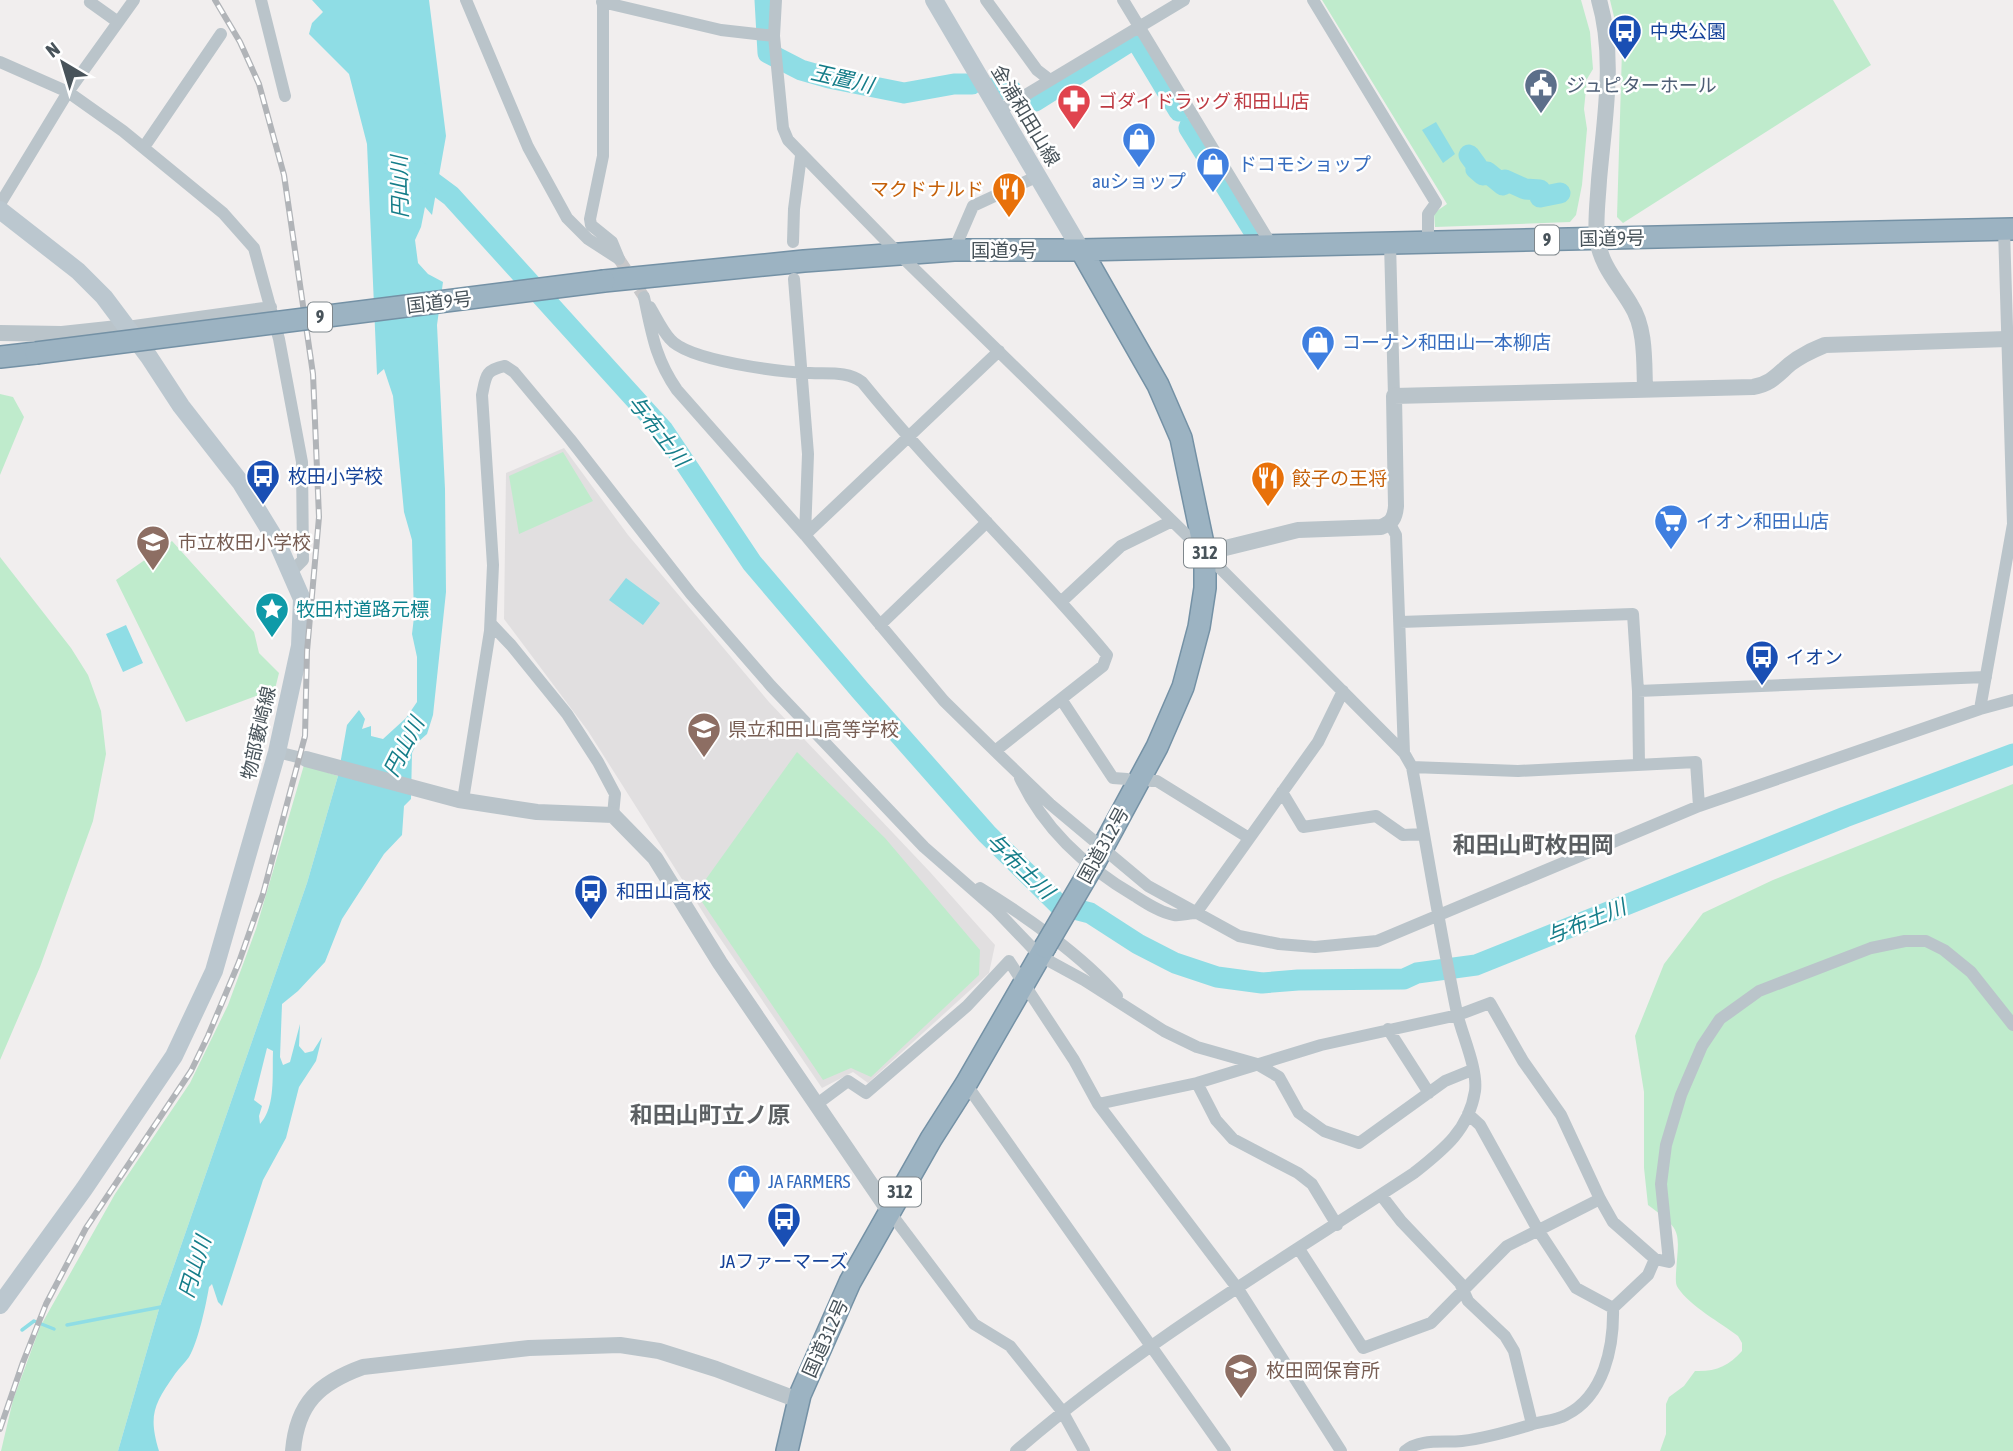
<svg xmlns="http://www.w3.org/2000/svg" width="2013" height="1451" viewBox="0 0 2013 1451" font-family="'Asap Condensed','Noto Sans JP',sans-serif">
	<rect width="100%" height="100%" fill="#f1eeee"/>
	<path fill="#e1dfe0" d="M564,448L628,535L769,702L930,872L995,945L989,973L868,1083L853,1072L822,1088L711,925L588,731L504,619L506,473Z"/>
	<path fill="#bfebcc" d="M1322,0H1581L1590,32L1593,69L1587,79L1584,109L1587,129L1582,185L1576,215L1570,222L1435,227L1434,213L1447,204Z
		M1610,0H1833L1871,65L1623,223L1617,217L1622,50Z
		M0,394L13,397L24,417L0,475Z
		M563,452L593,501L519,534L509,476Z
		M172,541L254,632L259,653L279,673L275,689L186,722L116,580Z
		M0,557L71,648L88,675L101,711L106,754L93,821L40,967L0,1060Z
		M797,752L885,838L980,950L979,975L871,1077L851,1068L823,1080L696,893Z
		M304,765L338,776L307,883L159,1309L118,1451H1L13,1400L40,1327L115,1194L190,1083L228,1005L256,929Z
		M2013,784V1451H1660L1666,1434V1404L1669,1397L1684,1386L1695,1371C1715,1372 1729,1366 1742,1351V1343L1738,1336C1721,1323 1690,1306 1678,1288C1675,1284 1676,1278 1676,1273C1679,1230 1683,1231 1648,1205L1644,1168V1092L1635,1036L1664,964L1703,913L1773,880Z"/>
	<path fill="#8fdde5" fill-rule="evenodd" d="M312,0H429L446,136L432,215L425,207L421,227L415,240L418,263L428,274L443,282L437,325L445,489L446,592L433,715L427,734L417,743L412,753L411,799L404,806L402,835L384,854L342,919L325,962L298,991L282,1004L280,1057L283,1065L290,1062L300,1024L299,1046L305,1053L313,1051L322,1037L316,1061L299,1087L286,1138L263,1180L222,1306L218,1302L212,1284L209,1287C206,1305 198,1342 189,1357C185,1363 179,1368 175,1374C154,1404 148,1415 159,1451H118L159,1309L307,883L338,776L347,725L359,710L365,719L362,729L371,726V736L383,739L406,718L417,702V657L412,634L414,617L412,540L404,512L393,396L384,369L377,375L367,144L349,74L309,34L312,23L323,12ZM267,1048L273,1051C272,1074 276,1107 260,1124L259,1116L262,1106L254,1100Z
		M1436,122L1455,154L1443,163L1422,130Z
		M626,578L660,603L643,625L609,600Z
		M126,625L143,663L123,672L106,634Z"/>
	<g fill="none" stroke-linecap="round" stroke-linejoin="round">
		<path stroke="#8fdde5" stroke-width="3.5" d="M67,1325L161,1307
			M22,1330L34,1321L54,1329"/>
		<path stroke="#8fdde5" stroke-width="21" d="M765,0L768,53L801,70L829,78L904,93L954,84H972
			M996,87L1012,91
			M1035,101L1135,38L1179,111
			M1189,128L1253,230
			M1469,155L1477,166L1476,169L1483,175L1487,172L1503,185L1505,180L1525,189L1540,190V197L1560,193
			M416,170L451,196L663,430L752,563L860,690L987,834L1059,905L1090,913L1138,944L1175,963L1217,977L1262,983L1298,980L1404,979L1417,973L1476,965L1845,817L2013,754"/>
		<path stroke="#c7c7c9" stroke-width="12" stroke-dasharray="12 6" stroke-linecap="butt" d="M619,259L644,297"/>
		<g stroke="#7491a5" stroke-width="24">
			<path id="trunk" d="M1081,250L1158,385L1181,438L1205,553V588L1199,627L1183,687L1157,747L1096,860
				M604,281L804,261L954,250H1081L2013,229
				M0,357L36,353
				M787,1451L800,1395L850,1282L931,1139L966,1084L1045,947"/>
		</g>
		<path stroke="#bac4ca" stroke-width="12" d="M91,0L90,2L118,22
			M261,0L285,96
			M466,0L528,147L567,218L588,239L619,259
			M603,0V156L590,219L591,225L612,242L619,259
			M776,0L774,36L783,128L788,140L899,254L1205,553L1404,753L1412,767C1427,849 1440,931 1457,1013C1462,1035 1478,1069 1475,1091C1469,1130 1443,1150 1414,1173C1279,1262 1138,1345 1016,1451
			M986,0L1037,70L1050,80
			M1123,0L1272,246
			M1313,0L1436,203L1428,214V242
			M602,2L721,30L774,36
			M0,62L68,92L123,131L223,213L254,248L279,339L302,462L303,560L292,571
			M999,111L1184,0
			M144,147L221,34
			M0,204L68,92L134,0
			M793,242L794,209L801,156
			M1390,243L1394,396
			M954,250L973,206L1038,176
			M794,279L808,454L805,535
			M644,297C652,334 655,358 677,390L805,535L944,701L995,751L1050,804L1148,886L1239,936L1279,944L1315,947L1377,941L1699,806L1980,709L2013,700
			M650,307C656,317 662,330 670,339C688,361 781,372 810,373C828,374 848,371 862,382C939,477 1028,561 1107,655L1103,666L995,751
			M127,327L271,307
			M1390,524L1396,535L1404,753
			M805,535L999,351
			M1062,601L1121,546L1172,521
			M1400,622L1633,614L1638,691L1639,765
			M491,624L511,645L567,714L598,762L615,794L613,815
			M880,625L987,522
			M1638,691L1986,677
			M1061,699L1113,778L1127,779
			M1980,709L2013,524L2004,229
			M277,752L306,759
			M1412,767L1518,771L1696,762L1699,806
			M1020,778C1044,829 1087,868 1135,896C1146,903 1161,913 1174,915C1181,916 1189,913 1196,913L1318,742L1343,691
			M1151,781H1157L1249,838
			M1282,792L1303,827L1376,816L1403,835L1424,834
			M463,800L490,631L493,565L482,395C486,376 485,370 505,366L514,372L570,439L691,594L771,686L924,847L996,910L1040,956L1084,980L1164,1031L1197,1047L1257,1064L1279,1077L1299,1113L1324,1131L1359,1143L1445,1081L1472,1070
			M980,888C1024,915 1083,956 1117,996
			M1388,1029L1429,1093
			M1197,1083L1216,1120L1233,1139L1298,1173L1312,1184L1337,1225
			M966,1084L1225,1451
			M817,1104L848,1081L866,1093L967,1006L1009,961L1074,1060L1098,1104L1238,1289L1341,1451
			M1098,1104L1197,1083L1321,1045L1458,1015L1490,1003L1523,1061L1561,1115L1600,1199L1613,1222L1655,1259L1669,1262L1661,1184L1666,1145L1681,1095L1702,1046L1720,1019L1759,991L1871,948L1905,941H1926L1944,950L1971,972L2013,1025
			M1468,1114L1480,1125L1538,1230L1576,1288L1613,1308
			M1381,1195L1401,1221L1460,1283L1468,1301L1505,1336L1514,1351L1532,1424
			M889,1211L974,1324L1010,1346L1062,1411L1084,1451
			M1299,1249L1363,1348L1431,1323L1507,1246L1600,1199
			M1405,1451C1420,1438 1443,1443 1462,1441C1486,1438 1507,1432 1530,1425C1541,1421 1555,1421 1566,1415C1604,1396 1614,1347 1613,1308L1648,1275L1655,1259"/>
		<path stroke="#bac4ca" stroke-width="16" d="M1599,0C1616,58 1604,121 1599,180C1598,199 1595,220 1597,239C1601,266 1618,283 1631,305C1646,328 1644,362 1645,388
			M0,333L62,334L127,327
			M1205,553L1298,530L1381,527C1392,523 1395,518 1396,506L1394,396L1753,387C1771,384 1777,375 1790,364C1801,355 1813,350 1825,345L2007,339
			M306,759L459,800L537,812L613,815L655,858L720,963L889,1211
			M293,1451C297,1403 319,1383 363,1367L529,1348L620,1345L659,1351L716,1369L798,1400"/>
		<path stroke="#bbc7cf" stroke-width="18" d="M934,0L1081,250
			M0,210L78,271L104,297L149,357L181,406L241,483L277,542L302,599L300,646L277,752L214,971L174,1056L84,1189L0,1305"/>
		<use href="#trunk" stroke="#9cb3c2" stroke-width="21"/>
		<g stroke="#b1b4b8" stroke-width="6">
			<path id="rail" d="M0,1429L23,1362L46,1304L86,1228L191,1071L208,1036L239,962L263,894L305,736L307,651L319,517L313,374L284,175L259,84L240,42L215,0"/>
		</g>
		<use href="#rail" stroke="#fff" stroke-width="3.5" stroke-dasharray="10" stroke-linecap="butt"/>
		<g stroke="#7491a5" stroke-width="24" stroke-linecap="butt">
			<path id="trunk-bridge" d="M36,353L604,281
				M1045,947L1096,860"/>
		</g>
		<use href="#trunk-bridge" stroke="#9cb3c2" stroke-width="21"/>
	</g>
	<defs>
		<g id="bus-pin" transform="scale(1.75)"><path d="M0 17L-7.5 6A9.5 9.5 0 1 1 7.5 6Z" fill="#1a4fb4" stroke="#fff"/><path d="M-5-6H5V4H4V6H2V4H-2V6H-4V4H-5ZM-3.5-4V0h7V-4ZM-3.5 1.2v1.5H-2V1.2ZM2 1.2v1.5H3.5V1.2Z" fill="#fff"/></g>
		<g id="civic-pin" transform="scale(1.75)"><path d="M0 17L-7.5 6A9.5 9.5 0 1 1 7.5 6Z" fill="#5c6f8a" stroke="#fff"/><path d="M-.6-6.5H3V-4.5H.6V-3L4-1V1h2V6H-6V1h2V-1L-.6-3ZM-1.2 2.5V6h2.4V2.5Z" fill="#fff"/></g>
		<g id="pharmacy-pin" transform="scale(1.75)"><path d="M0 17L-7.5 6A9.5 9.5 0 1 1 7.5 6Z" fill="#e0444e" stroke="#fff"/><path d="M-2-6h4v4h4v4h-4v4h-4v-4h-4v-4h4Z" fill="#fff"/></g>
		<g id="shop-pin" transform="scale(1.75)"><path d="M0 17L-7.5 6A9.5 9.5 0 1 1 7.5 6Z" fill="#3f7fe0" stroke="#fff"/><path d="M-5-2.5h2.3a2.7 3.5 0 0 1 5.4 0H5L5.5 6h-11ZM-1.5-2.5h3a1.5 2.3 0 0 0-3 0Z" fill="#fff"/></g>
		<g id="restaurant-pin" transform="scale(1.75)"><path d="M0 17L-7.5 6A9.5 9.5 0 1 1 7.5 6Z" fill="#e8710a" stroke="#fff"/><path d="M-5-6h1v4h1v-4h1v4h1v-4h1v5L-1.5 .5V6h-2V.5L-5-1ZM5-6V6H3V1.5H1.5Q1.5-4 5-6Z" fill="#fff"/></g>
		<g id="supermarket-pin" transform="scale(1.75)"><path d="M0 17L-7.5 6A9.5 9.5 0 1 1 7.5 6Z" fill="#3f7fe0" stroke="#fff"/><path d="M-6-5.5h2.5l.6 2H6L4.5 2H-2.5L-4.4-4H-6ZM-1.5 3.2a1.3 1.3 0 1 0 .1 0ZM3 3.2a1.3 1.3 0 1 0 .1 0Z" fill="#fff"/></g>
		<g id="school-pin" transform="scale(1.75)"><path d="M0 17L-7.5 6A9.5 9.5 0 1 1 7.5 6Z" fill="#8d6e63" stroke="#fff"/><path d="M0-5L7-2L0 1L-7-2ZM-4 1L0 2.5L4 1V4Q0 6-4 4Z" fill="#fff"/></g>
		<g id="sight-pin" transform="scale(1.75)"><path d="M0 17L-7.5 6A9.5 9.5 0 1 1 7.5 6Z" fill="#0f9aa8" stroke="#fff"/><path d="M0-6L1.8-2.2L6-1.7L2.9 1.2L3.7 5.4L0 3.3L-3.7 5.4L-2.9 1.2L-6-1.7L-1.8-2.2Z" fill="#fff"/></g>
	</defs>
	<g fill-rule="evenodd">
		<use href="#bus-pin" x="1625" y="31"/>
		<use href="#civic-pin" x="1541" y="85"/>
		<use href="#pharmacy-pin" x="1074" y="101"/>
		<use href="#shop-pin" x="1139" y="139"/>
		<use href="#shop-pin" x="1213" y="164"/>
		<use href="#restaurant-pin" x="1009" y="189"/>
		<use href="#shop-pin" x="1318" y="342"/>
		<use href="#bus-pin" x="263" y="476"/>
		<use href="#restaurant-pin" x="1268" y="478"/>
		<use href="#supermarket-pin" x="1671" y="521"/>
		<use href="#school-pin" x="153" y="542"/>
		<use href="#sight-pin" x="272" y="609"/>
		<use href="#bus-pin" x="1762" y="657"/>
		<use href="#school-pin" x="704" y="729"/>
		<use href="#bus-pin" x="591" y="891"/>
		<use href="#shop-pin" x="744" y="1181"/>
		<use href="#bus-pin" x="784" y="1219"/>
		<use href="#school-pin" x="1241" y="1370"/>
	</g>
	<g text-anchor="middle" stroke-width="5" stroke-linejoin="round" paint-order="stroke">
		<g fill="#fff" stroke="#7f878c" stroke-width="2">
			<rect x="1535" y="225.5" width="24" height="29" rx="5"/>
			<rect x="308" y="302.5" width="24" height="29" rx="5"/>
			<rect x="1184" y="538.5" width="42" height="29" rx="5"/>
			<rect x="879" y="1177.5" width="42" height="29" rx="5"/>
		</g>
		<g font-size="18" font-weight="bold" fill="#48535a">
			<text x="1547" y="246">9</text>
			<text x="320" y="323">9</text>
			<text x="1205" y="559">312</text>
			<text x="900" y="1198">312</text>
		</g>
		<g font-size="19" fill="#164399" stroke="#fff" text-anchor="start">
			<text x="1650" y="38">中央公園</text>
			<text x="288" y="483">枚田小学校</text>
			<text x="1786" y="664">イオン</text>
			<text x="616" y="898">和田山高校</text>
			<text x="784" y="1268" text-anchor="middle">JAファーマーズ</text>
		</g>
		<g font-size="19" fill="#4e5e75" stroke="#fff" text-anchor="start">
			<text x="1566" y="92">ジュピターホール</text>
		</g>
		<g font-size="19" fill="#be3a42" stroke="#fff" text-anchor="start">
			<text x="1098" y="108">ゴダイドラッグ 和田山店</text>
		</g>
		<g font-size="19" fill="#48535a" stroke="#fff">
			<text transform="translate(1026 115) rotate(59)" y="7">金浦和田山線</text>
			<text transform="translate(1612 238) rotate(-1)" y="7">国道9号</text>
			<text x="1004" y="257">国道9号</text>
			<text transform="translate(439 302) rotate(-7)" y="7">国道9号</text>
			<text transform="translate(258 733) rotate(-77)" y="7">物部藪崎線</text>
			<text transform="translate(1103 845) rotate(-61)" y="7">国道312号</text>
			<text transform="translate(825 1338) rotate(-66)" y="7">国道312号</text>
		</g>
		<g font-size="19" fill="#366cbe" stroke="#fff" text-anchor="start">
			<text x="1238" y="171">ドコモショップ</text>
			<text x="1139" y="188" text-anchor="middle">auショップ</text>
			<text x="1342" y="349">コーナン和田山一本柳店</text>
			<text x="1696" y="528">イオン和田山店</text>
			<text x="768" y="1188">JA FARMERS</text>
		</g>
		<g font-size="19" fill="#c56008" stroke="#fff" text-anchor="end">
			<text x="984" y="196">マクドナルド</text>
			<text x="1292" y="485" text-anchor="start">餃子の王将</text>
		</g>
		<g font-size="19" fill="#785e54" stroke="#fff" text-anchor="start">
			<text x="178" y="549">市立枚田小学校</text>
			<text x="728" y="736">県立和田山高等学校</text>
			<text x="1266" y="1377">枚田岡保育所</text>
		</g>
		<g font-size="19" fill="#0d838f" stroke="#fff" text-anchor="start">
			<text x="296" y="616">牧田村道路元標</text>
		</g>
		<g font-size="21" font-style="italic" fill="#157d89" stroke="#fff">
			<text transform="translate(842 79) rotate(13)" y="7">玉置川</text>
			<text transform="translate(400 187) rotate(-91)" y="7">円山川</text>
			<text transform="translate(658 431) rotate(52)" y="7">与布土川</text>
			<text transform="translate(404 747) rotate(-63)" y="7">円山川</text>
			<text transform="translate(1020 866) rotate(44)" y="7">与布土川</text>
			<text transform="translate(1586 922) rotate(-22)" y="7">与布土川</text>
			<text transform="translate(195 1267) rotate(-73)" y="7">円山川</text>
		</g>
		<g font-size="23" font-weight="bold" fill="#5b5f62" stroke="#fff">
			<text x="1533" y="853">和田山町枚田岡</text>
			<text x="710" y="1123">和田山町立ノ原</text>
		</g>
	</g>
	<g transform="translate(63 63) rotate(322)" stroke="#ffffff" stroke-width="5" paint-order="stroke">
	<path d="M0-5L12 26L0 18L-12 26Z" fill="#48535a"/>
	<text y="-10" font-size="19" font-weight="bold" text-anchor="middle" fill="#48535a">N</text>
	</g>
</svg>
